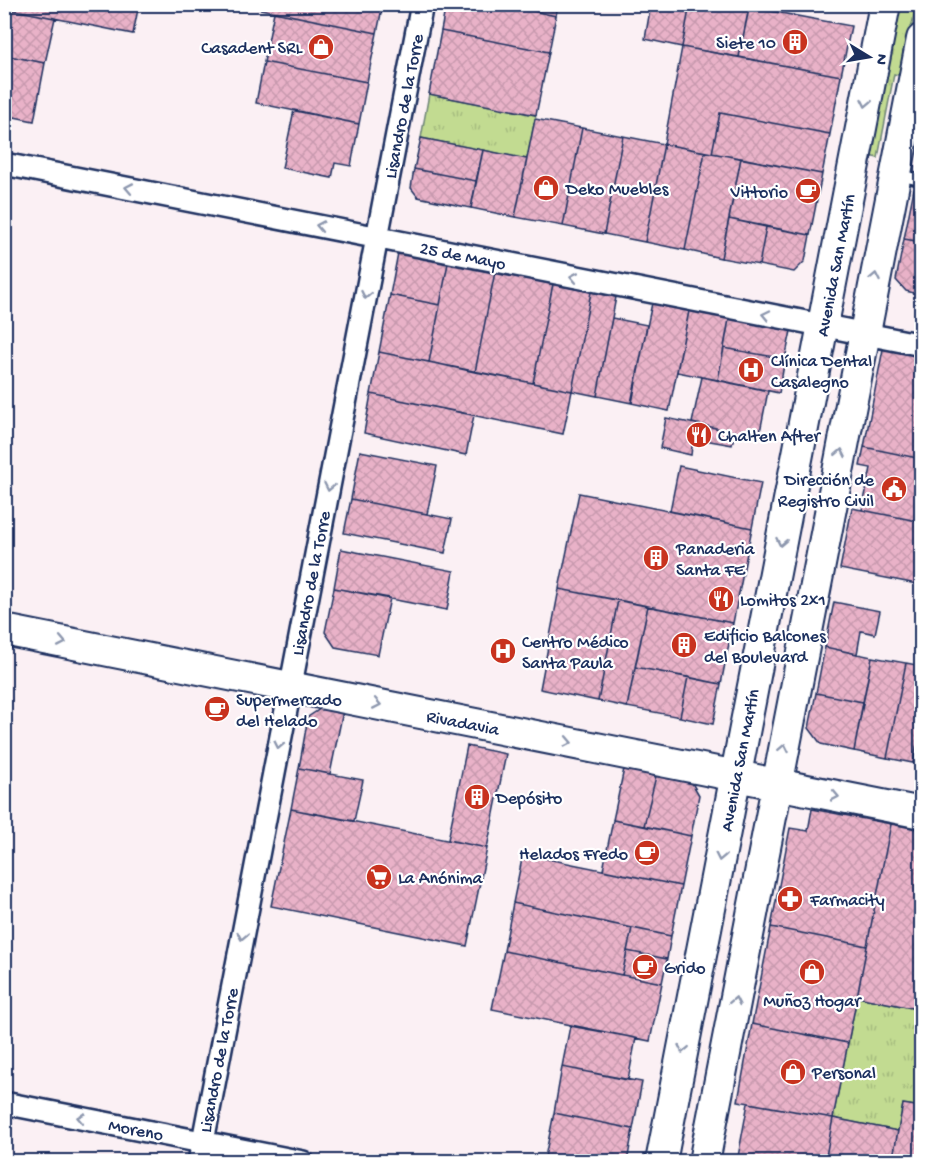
<svg xmlns="http://www.w3.org/2000/svg" width="926" height="1166" viewBox="0 0 926 1166" font-family="'Gochi Hand',sans-serif">
	<defs>
		<pattern id="grass-tufts" width="24" height="20" patternUnits="userSpaceOnUse" patternTransform="scale(1.5)"><rect width="24" height="20" fill="#c2db91"/><path d="M3 7l-1-3M5 7V3M7 7l1-3M15 17l-1-3M17 17v-4M19 17l1-3" fill="none" stroke="#a6bc7f"/></pattern>
		<pattern id="building-cross-hatch" width="8" height="8" patternUnits="userSpaceOnUse" patternTransform="scale(1.5)"><rect width="8" height="8" fill="#e9b2c8"/><path d="M0 0l8 8M0 8l8-8" fill="none" stroke="#c799ae"/></pattern>
	</defs>
	<rect width="100%" height="100%" fill="#fbf0f4"/>
	<filter id="ink" filterUnits="userSpaceOnUse"><feTurbulence type="fractalNoise" baseFrequency=".0167" numOctaves="2"/><feDisplacementMap in="SourceGraphic" scale="12" xChannelSelector="R" yChannelSelector="G"/><feConvolveMatrix kernelMatrix="1 2 1 2 8 2 1 2 1" color-interpolation-filters="sRGB"/></filter>
	<g filter="url(#ink)">
		<path fill="url(#grass-tufts)" stroke="#6e8578" stroke-width="1.5" d="M899,5H916L902,76L894,74L878,158L869,156Z
			M429,94L536,115L527,159L421,138Z
			M857,997L921,1010V1107L903,1104L898,1131L833,1118Z"/>
		<path fill="url(#building-cross-hatch)" stroke="#1b2f5e" stroke-width="1.5" d="M4,4H139L133,34L4,8Z
			M236,4H383L377,33Z
			M446,4H502L556,16L549,52L441,31Z
			M502,4H558L556,16Z
			M651,4H690L682,47L645,39Z
			M690,4H750L739,57L682,47Z
			M749,7L851,26L841,76L739,57Z
			M4,8L55,18L45,63L4,55Z
			M274,12L377,33L367,82L264,62Z
			M441,31L549,52L536,115L429,94Z
			M682,47L841,76L830,134L720,113L712,153L664,144Z
			M4,55L45,63L34,121L4,115Z
			M264,62L367,82L359,124L256,103Z
			M294,110L359,124L351,166L335,163L332,178L282,168Z
			M720,113L830,134L822,174L712,153Z
			M535,119L582,128L563,226L515,217Z
			M582,128L623,136L604,234L563,226Z
			M623,136L664,144L645,242L604,234Z
			M421,138L483,150L476,181L414,169Z
			M664,144L705,152L685,250L645,242Z
			M483,150L527,159L515,217L471,208Z
			M922,151V171L918,170Z
			M705,152L741,158L721,258L685,250Z
			M741,158L822,174L810,235L729,219Z
			M414,169L476,181L471,208L418,197L411,188Z
			M914,189L922,190V242L904,239Z
			M729,219L766,227L759,265L721,258Z
			M766,227L810,235L805,261L794,272L759,265Z
			M904,239L922,242V295L906,291L896,280Z
			M398,253L448,263L440,305L390,295Z
			M448,263L495,272L475,372L429,362Z
			M495,272L553,284L533,383L475,372Z
			M553,284L591,292L572,391L533,383Z
			M591,292L616,297L597,396L572,391Z
			M390,295L440,305L429,362L379,352Z
			M652,303L689,311L669,411L631,403Z
			M689,311L729,319L718,380L677,372Z
			M612,318L647,325L632,403L597,396Z
			M729,319L791,331L785,359L724,348Z
			M724,348L785,359L779,393L718,380Z
			M883,349L922,356V459L864,447Z
			M379,352L572,391L563,434L371,394Z
			M702,377L768,391L759,437L692,423Z
			M371,394L474,415L466,455L364,433Z
			M666,418L735,432L732,445L693,438L691,455L660,448Z
			M864,447L922,459V522L862,510L871,468L860,466Z
			M360,451L437,466L427,514L351,499Z
			M679,466L761,483L752,528L670,511Z
			M579,493L752,528L733,623L559,589Z
			M351,499L452,519L445,553L344,533Z
			M852,508L922,522V585L840,569Z
			M341,549L454,571L447,610L334,588Z
			M334,588L390,598L378,655L335,647L325,632Z
			M559,589L618,600L598,701L540,689Z
			M618,600L648,606L627,707L598,701Z
			M834,602L880,611L875,634L861,631L857,654L825,647Z
			M648,606L733,623L721,684L635,667Z
			M825,647L872,657L863,702L816,693Z
			M872,657L906,663L887,758L854,751Z
			M906,663L922,666V720L913,763L887,758Z
			M635,667L688,677L680,717L627,707Z
			M688,677L721,684L713,724L680,717Z
			M816,693L863,702L854,751L821,744L809,728Z
			M323,707L343,711L330,774L299,768L308,717Z
			M920,729H922V765L913,763Z
			M467,746L506,754L487,848L448,840Z
			M299,768L363,780L354,821L291,809Z
			M624,769L656,776L644,826L613,820Z
			M656,776L692,783L699,795L691,836L644,826Z
			M291,809L487,848L467,946L271,906Z
			M812,809L891,824L867,946L771,927L790,828L808,831Z
			M613,820L691,836L681,886L603,870Z
			M891,824L922,830V1010L857,997Z
			M523,854L681,886L671,936L513,903Z
			M513,903L632,928L622,975L504,951Z
			M771,927L867,946L848,1043L752,1024Z
			M632,928L671,936L667,959L627,951Z
			M504,951L662,983L650,1041L492,1009Z
			M627,951L667,959L662,983L622,975Z
			M752,1024L848,1043L833,1118L738,1101Z
			M570,1026L636,1038L628,1080L562,1067Z
			M562,1067L642,1082L633,1129L554,1113Z
			M748,1103L833,1118L825,1162H737Z
			M903,1104L922,1107V1162H892Z
			M554,1113L633,1129L627,1162H544Z
			M833,1118L898,1131L892,1162H825Z"/>
		<g fill="none" stroke-linecap="round" stroke-linejoin="round">
			<g stroke="#1b2f5e" stroke-width="15">
				<path id="service" d="M898,175L922,180"/>
			</g>
			<g stroke="#1b2f5e" stroke-width="26">
				<path id="minor" d="M4,164L922,345
					M4,1103L303,1162
					M199,1162L422,4"/>
			</g>
			<g stroke="#1b2f5e" stroke-width="34">
				<path id="secondary" d="M4,630L922,813
					M661,1162L885,4
					M704,1162L922,39"/>
			</g>
			<use href="#service" stroke="#fff" stroke-width="10"/>
			<use href="#minor" stroke="#fff" stroke-width="21"/>
			<use href="#secondary" stroke="#fff" stroke-width="30"/>
		</g>
		<defs><path id="oneway-chevron" d="M-2-3.5L2.5 0L-2 3.5" fill="none" stroke-width="1.6" stroke-linecap="round" stroke-linejoin="round" transform="scale(1.5)"/></defs>
		<g stroke="#8d97ae">
			<use href="#oneway-chevron" transform="translate(866 103) rotate(101)"/>
			<use href="#oneway-chevron" transform="translate(129 188) rotate(-169)"/>
			<use href="#oneway-chevron" transform="translate(320 226) rotate(-169)"/>
			<use href="#oneway-chevron" transform="translate(574 277) rotate(-169)"/>
			<use href="#oneway-chevron" transform="translate(875 277) rotate(-79)"/>
			<use href="#oneway-chevron" transform="translate(366 295) rotate(101)"/>
			<use href="#oneway-chevron" transform="translate(766 315) rotate(-168)"/>
			<use href="#oneway-chevron" transform="translate(841 453) rotate(-79)"/>
			<use href="#oneway-chevron" transform="translate(329 487) rotate(101)"/>
			<use href="#oneway-chevron" transform="translate(781 542) rotate(101)"/>
			<use href="#oneway-chevron" transform="translate(62 642) rotate(11)"/>
			<use href="#oneway-chevron" transform="translate(377 704) rotate(11)"/>
			<use href="#oneway-chevron" transform="translate(568 742) rotate(11)"/>
			<use href="#oneway-chevron" transform="translate(279 745) rotate(101)"/>
			<use href="#oneway-chevron" transform="translate(784 748) rotate(-79)"/>
			<use href="#oneway-chevron" transform="translate(835 796) rotate(11)"/>
			<use href="#oneway-chevron" transform="translate(720 857) rotate(101)"/>
			<use href="#oneway-chevron" transform="translate(242 936) rotate(101)"/>
			<use href="#oneway-chevron" transform="translate(735 1001) rotate(-79)"/>
			<use href="#oneway-chevron" transform="translate(683 1049) rotate(101)"/>
			<use href="#oneway-chevron" transform="translate(81 1118) rotate(-169)"/>
		</g>
	</g>
	<defs>
		<g id="building-disc" transform="scale(1.35)"><circle r="9.5" fill="#c8321e" stroke="#fff"/><path d="M-4-6H4V6H1V3H-1V6H-4ZM-2.5-4.3h1.7v1.8h-1.7ZM.8-4.3h1.7v1.8H.8ZM-2.5-1h1.7V.8h-1.7ZM.8-1h1.7V.8H.8Z" fill="#fff"/></g>
		<g id="shop-disc" transform="scale(1.35)"><circle r="9.5" fill="#c8321e" stroke="#fff"/><path d="M-5-2.5h2.3a2.7 3.5 0 0 1 5.4 0H5L5.5 6h-11ZM-1.5-2.5h3a1.5 2.3 0 0 0-3 0Z" fill="#fff"/></g>
		<g id="cafe-disc" transform="scale(1.35)"><circle r="9.5" fill="#c8321e" stroke="#fff"/><path d="M-5.5-4.5H6V0H3Q3 3.5 0 3.5H-2.5Q-5.5 3.5-5.5 0ZM3-3.2v2h1.7v-2ZM-6 4.5H4V6H-6Z" fill="#fff"/></g>
		<g id="hospital-disc" transform="scale(1.35)"><circle r="9.5" fill="#c8321e" stroke="#fff"/><path d="M-5-5h3v3.5h4V-5h3V5h-3V1.5h-4V5h-3Z" fill="#fff"/></g>
		<g id="restaurant-disc" transform="scale(1.35)"><circle r="9.5" fill="#c8321e" stroke="#fff"/><path d="M-5-6h1v4h1v-4h1v4h1v-4h1v5L-1.5 .5V6h-2V.5L-5-1ZM5-6V6H3V1.5H1.5Q1.5-4 5-6Z" fill="#fff"/></g>
		<g id="civic-disc" transform="scale(1.35)"><circle r="9.5" fill="#c8321e" stroke="#fff"/><path d="M-.6-6.5H3V-4.5H.6V-3L4-1V1h2V6H-6V1h2V-1L-.6-3ZM-1.2 2.5V6h2.4V2.5Z" fill="#fff"/></g>
		<g id="supermarket-disc" transform="scale(1.35)"><circle r="9.5" fill="#c8321e" stroke="#fff"/><path d="M-6-5.5h2.5l.6 2H6L4.5 2H-2.5L-4.4-4H-6ZM-1.5 3.2a1.3 1.3 0 1 0 .1 0ZM3 3.2a1.3 1.3 0 1 0 .1 0Z" fill="#fff"/></g>
		<g id="pharmacy-disc" transform="scale(1.35)"><circle r="9.5" fill="#c8321e" stroke="#fff"/><path d="M-2-6h4v4h4v4h-4v4h-4v-4h-4v-4h4Z" fill="#fff"/></g>
	</defs>
	<g fill-rule="evenodd">
		<use href="#building-disc" x="795" y="42"/>
		<use href="#shop-disc" x="321" y="47"/>
		<use href="#shop-disc" x="546" y="188"/>
		<use href="#cafe-disc" x="808" y="191"/>
		<use href="#hospital-disc" x="751" y="370"/>
		<use href="#restaurant-disc" x="699" y="435"/>
		<use href="#civic-disc" x="894" y="489"/>
		<use href="#building-disc" x="656" y="558"/>
		<use href="#restaurant-disc" x="721" y="599"/>
		<use href="#building-disc" x="684" y="645"/>
		<use href="#hospital-disc" x="503" y="651"/>
		<use href="#cafe-disc" x="217" y="709"/>
		<use href="#building-disc" x="477" y="797"/>
		<use href="#cafe-disc" x="647" y="853"/>
		<use href="#supermarket-disc" x="379" y="877"/>
		<use href="#pharmacy-disc" x="790" y="899"/>
		<use href="#cafe-disc" x="645" y="967"/>
		<use href="#shop-disc" x="812" y="972"/>
		<use href="#shop-disc" x="793" y="1072"/>
	</g>
	<g text-anchor="middle" stroke-width="4.5" stroke-linejoin="round" paint-order="stroke">
		<g font-size="18" fill="#1b2f5e" stroke="#fff" text-anchor="start">
			<text x="776" y="48" text-anchor="end">Siete 10</text>
			<text x="302" y="53" text-anchor="end">Casadent SRL</text>
			<text x="566" y="194">Deko Muebles</text>
			<text x="788" y="197" text-anchor="end">Vittorio</text>
			<text x="771" y="366">Clínica Dental<tspan x="771" dy="21">Casalegno</tspan></text>
			<text x="718" y="441">Chalten After</text>
			<text x="874" y="485" text-anchor="end">Dirección de<tspan x="874" dy="21">Registro Civil</tspan></text>
			<text x="676" y="554">Panaderia<tspan x="676" dy="21">Santa FE</tspan></text>
			<text x="740" y="605">Lomitos 2x1</text>
			<text x="704" y="641">Edificio Balcones<tspan x="704" dy="21">del Boulevard</tspan></text>
			<text x="522" y="647">Centro Médico<tspan x="522" dy="21">Santa Paula</tspan></text>
			<text x="236" y="705">Supermercado<tspan x="236" dy="21">del Helado</tspan></text>
			<text x="496" y="803">Depósito</text>
			<text x="628" y="859" text-anchor="end">Helados Fredo</text>
			<text x="398" y="883">La Anónima</text>
			<text x="810" y="905">Farmacity</text>
			<text x="664" y="973">Grido</text>
			<text x="812" y="1006" text-anchor="middle">Muñoz Hogar</text>
			<text x="812" y="1078">Personal</text>
		</g>
		<g font-size="18" fill="#1b2f5e" stroke="#fff">
			<text transform="translate(403 106) rotate(-79)" y="6">Lisandro de la Torre</text>
			<text transform="translate(463 255) rotate(11)" y="6">25 de Mayo</text>
			<text transform="translate(835 265) rotate(-79)" y="6">Avenida San Martín</text>
			<text transform="translate(310 583) rotate(-79)" y="6">Lisandro de la Torre</text>
			<text transform="translate(463 722) rotate(11)" y="6">Rivadavia</text>
			<text transform="translate(739 760) rotate(-79)" y="6">Avenida San Martín</text>
			<text transform="translate(218 1060) rotate(-79)" y="6">Lisandro de la Torre</text>
			<text transform="translate(136 1129) rotate(11)" y="6">Moreno</text>
		</g>
	</g>
	<rect width="926" height="1166" fill="none" stroke="#fff" stroke-width="24"/>
	<rect x="12" y="12" width="902" height="1142" fill="none" stroke="#1b2f5e" stroke-width="2" filter="url(#ink)"/>
	<g transform="translate(869 57) rotate(101)" stroke="#ffffff" stroke-width="4.5" paint-order="stroke">
	<path d="M0-4.5L10 22L0 15L-10 22Z" fill="#1b2f5e"/>
	<text y="-9" font-size="16" font-weight="bold" text-anchor="middle" fill="#1b2f5e">N</text>
	</g>
</svg>
